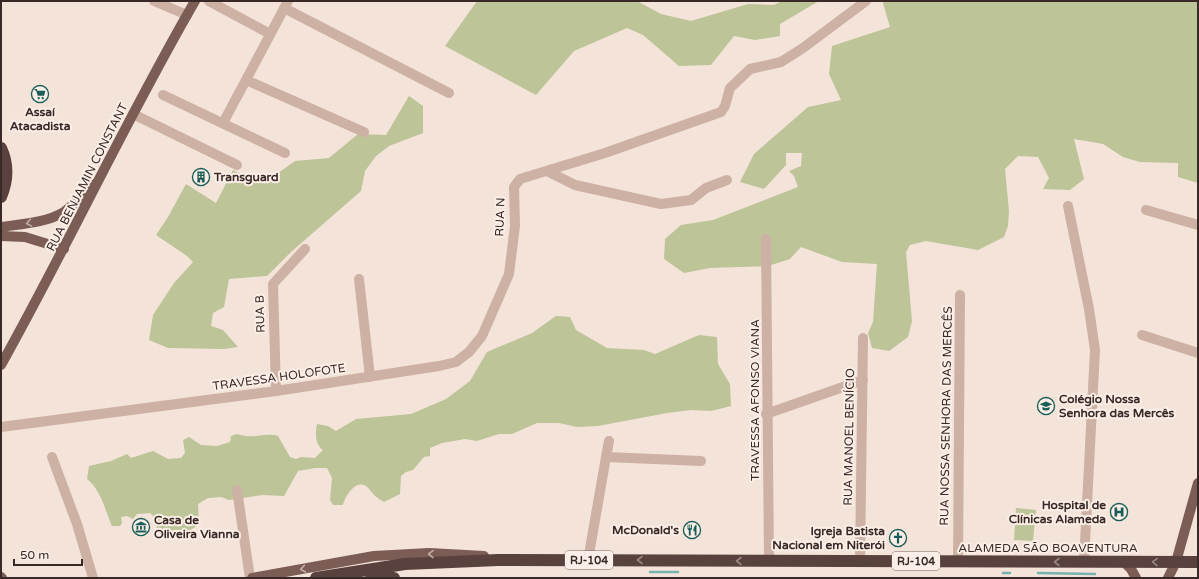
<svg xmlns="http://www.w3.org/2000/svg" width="1199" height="579" viewBox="0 0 1199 579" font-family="'Varela Round',sans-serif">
	<rect width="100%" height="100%" fill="#f4e3d9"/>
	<path fill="#bcc498" d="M477,1H637L661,14L691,21L748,4L774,5L782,1H819L780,24V36L755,40L734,36L711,65L679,66L643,35L627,28L574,51L536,95L445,46Z
		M884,1H1198V183L1178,177V163L1140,162L1123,157L1103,144L1074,139L1084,179L1070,190L1043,189L1049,178L1038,157L1018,156L1005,169L1009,211L1008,226L1004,237L978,250L926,241L910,245L906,252L912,321L908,337L889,351L872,348L868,333L873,322L877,264L842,262L801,247L790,259L768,266L710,268L684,273L664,259L665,239L681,225L713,220L798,187L794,176L789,171L801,166L802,153H786V165L764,189L740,182L754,154L808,107L841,100L829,74L832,46L890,27L883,3Z
		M409,96L423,106V133L389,146L376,156L365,171L361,191L291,252L267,276L229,279L224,307L213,313L211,326L223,330L238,347L224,349L168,348L149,340L153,315L174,283L193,262L187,256L156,235L168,217L186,184L216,203L233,170L252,180L267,181L295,161L329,158L358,134L386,135Z
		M556,316L570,317L576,330L607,348L644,350L655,354L699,335L717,337L718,364L730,384L731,406L711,411L691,410L667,413L598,426L577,427L559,423H537L512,434H499L477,441L465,439L442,443L430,448V456L424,457L413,470L406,472L401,476L400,494L384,502C381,500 377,498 374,495C371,492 369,488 366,486C355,479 345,497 343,505H333L330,500L332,478L327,468H315L298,471L284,496L262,495L229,500L221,497L208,498L198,504L199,524C189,534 172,534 158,531L156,525L157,520L150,513L137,514L133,519L127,516L121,517L122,523L120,526H112C105,510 101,490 87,479L89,466L111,461L127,454L131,458L153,451L168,459L181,458L185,453L183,440L189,437L201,445L217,446L230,442L231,436L237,434C253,440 263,432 278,436L290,457L296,459L301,457L315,458L323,450C315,444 315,433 317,424L328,426L336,431L356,419L411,414L446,399L470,381L487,352L532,333Z
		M1016,508L1036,510L1033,541L1014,540Z"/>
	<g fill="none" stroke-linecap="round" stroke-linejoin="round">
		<path stroke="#76b3ad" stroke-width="2.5" d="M650,572H678
			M1003,573H1010
			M1038,573L1095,574"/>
		<path stroke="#cdb1a4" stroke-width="10" d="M154,1L187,15
			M209,1L270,34
			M284,8L449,93
			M246,80L364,132
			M163,95L285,153
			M133,114L237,165
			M223,123L288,1
			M547,171L575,185L661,204L691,200L706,188L727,180
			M1068,206L1089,309L1095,350L1084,562
			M1146,210L1198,225
			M766,239L769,561
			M359,279L370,377
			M1142,335L1198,353
			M276,391L273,284L305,249
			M766,414L863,380
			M1,427L276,391L439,366L456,362L469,352L482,336L509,274L515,226L514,187L520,179L605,153L721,112L725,106L730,88L750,69L781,62L803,48L866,1
			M52,457L77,524L93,578
			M606,457L609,441
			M237,490L250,578
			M588,560L606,457L701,461
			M860,561L863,338
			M958,562L960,295"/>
		<path stroke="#7b5d56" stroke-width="10" d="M1,227C21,224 46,223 64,212C75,204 85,192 96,183
			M1,236L25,237L64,249
			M1,365C68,245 126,120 195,1
			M1124,562L1131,569L1136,578
			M1,577L2,578
			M252,578L374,556L429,553L484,556
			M1168,578L1176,562L1198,483"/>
		<path stroke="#59413d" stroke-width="12" d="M1,148C9,165 8,180 1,197
			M316,578L405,564L498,560L1198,562
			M371,578H394"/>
	</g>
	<defs><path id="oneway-chevron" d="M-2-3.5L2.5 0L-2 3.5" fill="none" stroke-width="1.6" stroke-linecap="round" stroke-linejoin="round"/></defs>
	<g stroke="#c1ada5">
		<use href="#oneway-chevron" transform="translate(29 223) rotate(170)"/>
		<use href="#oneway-chevron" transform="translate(431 554) rotate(-179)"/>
		<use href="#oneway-chevron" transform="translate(303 569) rotate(169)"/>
	</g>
	<g stroke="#9a8681">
		<use href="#oneway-chevron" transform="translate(640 560) rotate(-180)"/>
		<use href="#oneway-chevron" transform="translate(739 561) rotate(-180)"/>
		<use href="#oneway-chevron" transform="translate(1057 562) rotate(-180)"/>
		<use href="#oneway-chevron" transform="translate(1155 562) rotate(-179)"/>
	</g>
	<defs>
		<g id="supermarket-ring" transform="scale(0.9)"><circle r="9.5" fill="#fbeee6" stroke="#185d57" stroke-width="1.5"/><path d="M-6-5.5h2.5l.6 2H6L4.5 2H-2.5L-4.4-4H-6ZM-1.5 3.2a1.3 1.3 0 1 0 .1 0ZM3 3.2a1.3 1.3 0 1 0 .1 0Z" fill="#185d57"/></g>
		<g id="building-ring" transform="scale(0.9)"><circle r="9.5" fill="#fbeee6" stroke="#185d57" stroke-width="1.5"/><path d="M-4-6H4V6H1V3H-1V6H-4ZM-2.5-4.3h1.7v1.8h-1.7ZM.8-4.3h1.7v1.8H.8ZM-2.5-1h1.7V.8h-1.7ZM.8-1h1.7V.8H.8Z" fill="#185d57"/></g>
		<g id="school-ring" transform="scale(0.9)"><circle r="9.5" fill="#fbeee6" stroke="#185d57" stroke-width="1.5"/><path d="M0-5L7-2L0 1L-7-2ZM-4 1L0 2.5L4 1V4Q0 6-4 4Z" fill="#185d57"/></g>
		<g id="hospital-ring" transform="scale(0.9)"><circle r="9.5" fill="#fbeee6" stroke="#185d57" stroke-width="1.5"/><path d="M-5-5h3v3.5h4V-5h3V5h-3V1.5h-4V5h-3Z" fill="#185d57"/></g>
		<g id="museum-ring" transform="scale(0.9)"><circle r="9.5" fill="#fbeee6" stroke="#185d57" stroke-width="1.5"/><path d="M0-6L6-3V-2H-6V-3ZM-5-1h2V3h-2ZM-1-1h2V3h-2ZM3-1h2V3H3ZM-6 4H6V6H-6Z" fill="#185d57"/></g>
		<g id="restaurant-ring" transform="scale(0.9)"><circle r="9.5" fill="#fbeee6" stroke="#185d57" stroke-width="1.5"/><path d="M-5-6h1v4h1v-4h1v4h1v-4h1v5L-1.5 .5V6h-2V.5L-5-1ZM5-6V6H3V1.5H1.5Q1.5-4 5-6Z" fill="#185d57"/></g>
		<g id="church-ring" transform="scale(0.9)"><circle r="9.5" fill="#fbeee6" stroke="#185d57" stroke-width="1.5"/><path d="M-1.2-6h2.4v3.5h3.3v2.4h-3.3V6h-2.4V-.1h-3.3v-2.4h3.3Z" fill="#185d57"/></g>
	</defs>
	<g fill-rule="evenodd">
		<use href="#supermarket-ring" x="40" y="94"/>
		<use href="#building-ring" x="201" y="177"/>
		<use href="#school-ring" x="1046" y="406"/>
		<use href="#hospital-ring" x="1119" y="512"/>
		<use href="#museum-ring" x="141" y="527"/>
		<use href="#restaurant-ring" x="692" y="530"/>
		<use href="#church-ring" x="898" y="538"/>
	</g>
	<g text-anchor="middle" stroke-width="4" stroke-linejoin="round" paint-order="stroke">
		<g fill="#fbeee6" stroke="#726460" stroke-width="1">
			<rect x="565" y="551" width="48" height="18" rx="3"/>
			<rect x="892" y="552" width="48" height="18" rx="3"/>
		</g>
		<g font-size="11" font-weight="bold" fill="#382926">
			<text x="589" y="564">RJ-104</text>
			<text x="916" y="565">RJ-104</text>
		</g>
		<g font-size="12" font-weight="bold" fill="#382926" stroke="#fbeee6" text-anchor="start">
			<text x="40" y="116" text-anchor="middle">Assaí<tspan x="40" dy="14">Atacadista</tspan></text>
			<text x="214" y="181">Transguard</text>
			<text x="1059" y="403">Colégio Nossa<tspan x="1059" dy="14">Senhora das Mercês</tspan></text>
			<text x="1106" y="509" text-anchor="end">Hospital de<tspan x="1106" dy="14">Clínicas Alameda</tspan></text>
			<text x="154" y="524">Casa de<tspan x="154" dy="14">Oliveira Vianna</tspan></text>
			<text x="679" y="534" text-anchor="end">McDonald's</text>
			<text x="885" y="535" text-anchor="end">Igreja Batista<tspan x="885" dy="14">Nacional em Niterói</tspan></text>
		</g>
		<g font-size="12" fill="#382926" stroke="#fbeee6">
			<text transform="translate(87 177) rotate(-63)" y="4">RUA BENJAMIN CONSTANT</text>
			<text transform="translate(500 217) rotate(-88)" y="4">RUA N</text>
			<text transform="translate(260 314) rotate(-92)" y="4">RUA B</text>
			<text transform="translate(279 377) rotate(-8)" y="4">TRAVESSA HOLOFOTE</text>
			<text transform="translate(755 400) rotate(-90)" y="4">TRAVESSA AFONSO VIANA</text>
			<text transform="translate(946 416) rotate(-89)" y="4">RUA NOSSA SENHORA DAS MERCÊS</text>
			<text transform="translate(849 437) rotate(-89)" y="4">RUA MANOEL BENÍCIO</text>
			<text x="1048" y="552">ALAMEDA SÃO BOAVENTURA</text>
		</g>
	</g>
	<rect width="1199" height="579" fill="none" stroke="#382926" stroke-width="4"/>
	<path d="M14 559v6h68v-6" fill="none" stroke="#382926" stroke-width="2"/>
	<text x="20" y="559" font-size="12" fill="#382926" stroke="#fbeee6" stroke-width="3" paint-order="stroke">50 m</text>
</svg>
